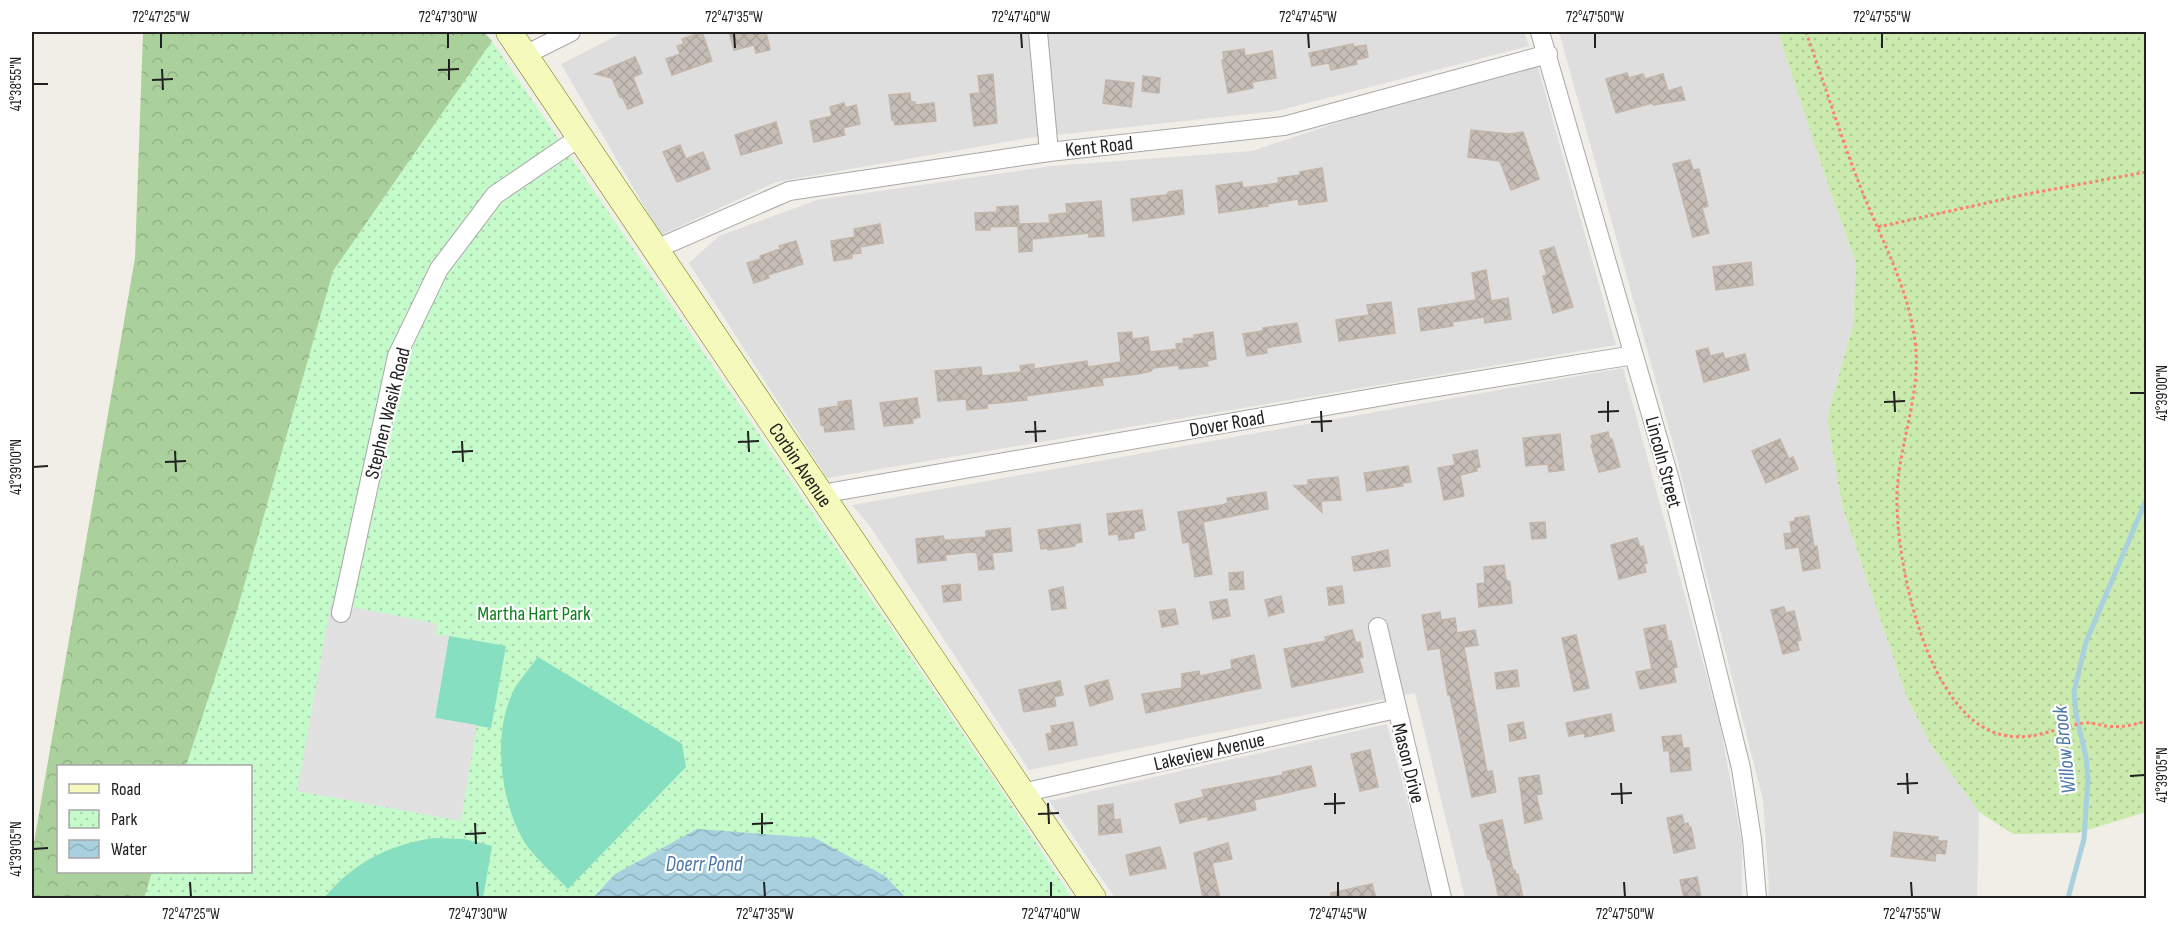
<svg xmlns="http://www.w3.org/2000/svg" width="2178" height="930" viewBox="0 0 2178 930" font-family="'Sofia Sans Condensed',sans-serif">
	<defs>
		<pattern id="grass-dots" width="8" height="8" patternUnits="userSpaceOnUse" patternTransform="scale(1.5)"><rect width="8" height="8" fill="#caeaae"/><path d="M2 2h.1M6 6h.1" fill="none" stroke="#adc895" stroke-width="1.8" stroke-linecap="round"/></pattern>
		<pattern id="forest-crowns" width="20" height="18" patternUnits="userSpaceOnUse" patternTransform="scale(1.5)"><rect width="20" height="18" fill="#aad09c"/><path d="M2 6a3 3 0 1 1 6 0M12 15a3 3 0 1 1 6 0" fill="none" stroke="#92b286"/></pattern>
		<pattern id="park-dots" width="8" height="8" patternUnits="userSpaceOnUse" patternTransform="scale(1.5)"><rect width="8" height="8" fill="#c5facb"/><path d="M2 2h.1M6 6h.1" fill="none" stroke="#a9d6ae" stroke-width="1.8" stroke-linecap="round"/></pattern>
		<pattern id="water-waves" width="16" height="10" patternUnits="userSpaceOnUse" patternTransform="scale(1.5)"><rect width="16" height="10" fill="#a8d0de"/><path d="M0 5q4-4 8 0t8 0" fill="none" stroke="#90b2be"/></pattern>
		<pattern id="building-cross-hatch" width="8" height="8" patternUnits="userSpaceOnUse" patternTransform="scale(1.5)"><rect width="8" height="8" fill="#c6beb6"/><path d="M0 0l8 8M0 8l8-8" fill="none" stroke="#aaa39c"/></pattern>
	</defs>
	<rect width="100%" height="100%" fill="#f1eee7"/>
	<path fill="#dfdede" d="M624,32H1524L1529,46L1277,111L1028,138L776,182L661,235L561,64Z
		M1559,32H1778L1827,182L1856,263L1853,325L1827,418L1842,505L1907,698L1932,747L1979,812L1977,898H1768L1769,888L1763,800L1673,443Z
		M1535,57L1616,345L827,478L689,263L719,236L817,200L1052,166L1252,151Z
		M1623,368L1720,725L1742,843V898H1465L1415,693L1029,770L870,526L852,505Z
		M1387,724L1433,898H1115L1049,801Z"/>
	<path fill="url(#grass-dots)" d="M1778,32H2146V812L2078,833L2013,834L1979,812L1932,747L1907,698L1842,505L1827,418L1853,325L1856,263L1827,182Z"/>
	<path fill="url(#forest-crowns)" fill-rule="evenodd" d="M143,32H484L492,41L278,898H32V854L135,258ZM58,766H250V872H58Z"/>
	<path fill="url(#park-dots)" d="M492,41L1006,797L1072,898H144L152,872H250V766H186L236,614L333,271Z"/>
	<path fill="#86dfc0" d="M449,636L506,646L491,728L435,718Z
		M538,657L682,744L686,767L568,889C554,874 531,855 522,838C499,796 492,728 516,686C523,676 531,666 538,657Z
		M433,838L464,839L492,846L483,898H324C353,863 388,845 433,838Z"/>
	<path fill="#e1e1e1" d="M331,603L438,624L435,635L449,636L435,718L477,725L461,821L297,791Z"/>
	<path fill="url(#water-waves)" d="M697,829L815,838L885,876L906,898H593L615,874Z"/>
	<g fill="none" stroke-linecap="round" stroke-linejoin="round">
		<path stroke="#a8d0de" stroke-width="5" d="M2068,898L2084,839L2088,779L2086,757L2076,714L2074,691L2086,642L2146,500"/>
	</g>
	<path fill="url(#building-cross-hatch)" stroke="#c3b5a9" stroke-width="1.5" d="M702,32L712,61L672,75L666,59L680,54L677,46L684,44L682,39Z
		M729,32H766L770,50L756,53L754,45L734,50Z
		M1353,44V47L1366,45L1368,57L1356,60L1357,64L1331,70L1329,63L1312,66L1309,53Z
		M1244,49L1245,56L1272,51L1276,78L1252,82L1253,88L1228,93L1222,60H1224L1223,52Z
		M635,57L642,73L633,77L643,103L628,109L622,96L620,97L612,78L595,74Z
		M1627,73L1629,78L1643,74L1645,79L1663,74L1668,91L1681,87L1685,100L1653,105L1652,103L1616,113L1606,79Z
		M993,74L997,123L974,126L970,94L980,93L978,76Z
		M1143,76L1160,78L1159,93L1142,91Z
		M1106,80L1134,83L1131,107L1103,103Z
		M910,93L911,102H915V105L934,103L936,121L895,125L894,120H892L889,95Z
		M844,103L845,108L856,105L860,124L843,128L845,135L814,142L810,121L832,116L830,107Z
		M776,122L782,143L741,155L735,135Z
		M1471,130L1509,134L1523,132L1539,179L1511,190L1500,161L1468,157Z
		M680,145L686,159L703,152L710,169L677,182L663,152Z
		M1690,160L1693,170L1699,169L1708,206L1702,208L1709,233L1693,237L1673,164Z
		M1322,168L1327,201L1299,205L1298,199L1267,204L1268,206L1219,213L1216,186L1242,182L1243,188L1279,183L1278,178L1300,175V172Z
		M1182,190L1184,214L1133,221L1131,199L1166,195L1169,192Z
		M1101,201L1104,236L1089,237V233L1032,239V251L1019,252L1018,226L990,227V230H976L975,213L997,212V207L1018,206L1019,224L1050,223L1049,215L1067,213L1066,204Z
		M880,224L883,243L860,247L861,253L852,254V258L834,261L831,241L855,237L854,229Z
		M796,241L803,264L768,275L769,278L754,283L747,263L761,259L760,256L780,249L779,246Z
		M1554,247L1573,307L1553,313L1543,276L1547,275L1540,251Z
		M1751,262L1753,285L1716,290L1713,267Z
		M1486,270L1491,301L1508,298L1511,319L1485,323L1484,317L1452,322L1453,326L1421,331L1418,309L1476,300L1472,273Z
		M1391,302L1395,333L1339,341L1336,320L1369,315L1367,305Z
		M1297,323L1301,342L1266,348L1267,353L1247,356L1243,334L1263,331V328Z
		M1132,332V339L1148,337L1150,352L1177,349L1176,344L1184,343L1183,339L1194,338V335L1213,332L1216,359L1207,361L1208,366L1179,369V365L1153,368L1151,371L1138,374L1102,378L1103,385L1026,396L1027,400L987,404V408L967,410L966,399L938,401L935,371L981,367L982,376L1021,372L1020,366L1034,364V369L1087,361L1088,367L1121,362L1118,333Z
		M1708,348L1710,356L1723,353L1725,359L1745,354L1749,370L1704,382L1696,351Z
		M917,398L920,417L912,419L913,423L884,426L880,403Z
		M851,400L854,429L825,432L824,426L821,425L819,409L839,406L838,402Z
		M1608,432L1610,440L1612,439L1620,467L1599,472L1591,445L1593,443L1591,436Z
		M1560,434L1564,470L1549,472L1548,464L1526,466L1523,438Z
		M1780,439L1789,459L1793,457L1798,469L1766,483L1752,451Z
		M1477,450L1480,467L1476,468L1477,471L1460,475L1464,496L1444,500L1438,468L1455,465L1453,455Z
		M1408,466L1411,482L1402,483L1403,486L1367,491L1364,473Z
		M1338,477L1341,500L1321,501L1322,512L1294,486L1308,485V480Z
		M1266,492L1268,509L1203,522L1212,574L1195,577L1189,542L1183,543L1178,512L1222,505L1228,503L1227,498Z
		M1142,510L1145,530L1134,532V538L1119,540L1118,534L1109,535L1107,514Z
		M1809,516L1814,547L1817,546L1820,568L1803,571L1799,547L1786,549L1784,534L1792,533L1790,522L1795,521V518Z
		M1545,522L1546,538L1532,539L1530,523Z
		M1080,524L1082,542L1075,543V546L1048,550V548L1041,549L1038,530Z
		M1010,528L1012,551L992,553L994,569L979,570L977,553L971,552L945,555L946,560L918,563L916,539L943,536L944,540H951L986,537V531Z
		M1637,538L1640,547L1643,546L1647,563L1644,564L1646,572L1619,579L1611,545Z
		M1388,550L1390,566L1354,571L1352,557Z
		M1504,565L1506,580L1510,582L1512,603L1479,607L1477,584L1485,583L1484,567Z
		M1243,572L1244,589L1230,590L1229,573Z
		M960,584L961,600L944,602L942,586Z
		M1342,586L1344,603L1329,605L1327,588Z
		M1063,587L1066,608L1052,610L1049,590Z
		M1281,596L1284,612L1269,616L1265,600Z
		M1227,599L1230,616L1213,619L1210,602Z
		M1784,607L1786,613L1794,611L1801,640L1797,641L1799,650L1783,654L1771,610Z
		M1175,609L1178,624L1162,627L1159,611Z
		M1440,612L1441,620L1455,618L1457,633L1475,630L1478,645L1464,647L1487,772L1492,771L1496,792L1472,797L1450,695H1448L1440,648L1428,650L1426,640L1422,615Z
		M1665,625L1668,641H1671L1677,667L1673,668L1676,682L1640,689L1636,672L1652,669L1644,629Z
		M1352,630L1356,643L1360,642L1363,657L1359,658L1363,672L1292,687L1284,649L1326,641L1325,637Z
		M1576,635L1589,688L1574,691L1562,638Z
		M1254,655L1261,688L1146,713L1142,694L1182,688V674L1199,671L1200,676L1232,669L1231,660Z
		M1517,670L1519,686L1497,689L1495,673Z
		M1108,680L1113,699L1090,706L1085,686Z
		M1060,681L1063,695L1054,697L1056,706L1024,712L1019,690Z
		M1611,714L1614,731L1585,737L1584,733L1569,736L1566,723Z
		M1073,722L1077,745L1049,750L1046,734L1052,733L1051,726Z
		M1523,722L1526,738L1510,741L1508,725Z
		M1681,735L1683,748H1689L1691,770L1671,772L1669,750L1664,751L1662,737Z
		M1370,750L1378,787L1360,791L1351,754Z
		M1311,766L1316,786L1254,800L1256,810L1208,820V816L1180,823L1175,804L1204,797L1202,790L1283,775V772Z
		M1539,775L1542,794L1536,795L1542,819L1525,823L1519,778Z
		M1113,804L1114,820L1120,819L1122,832L1099,835L1098,806Z
		M1682,815L1684,824L1688,823L1689,828L1691,827L1695,848L1674,853L1667,818Z
		M1502,820L1513,871L1515,870L1516,875L1518,874L1523,898H1499L1490,859H1488L1480,825Z
		M1894,832L1938,837L1937,841H1947L1945,854L1936,853L1935,861L1891,856Z
		M1228,843L1232,859L1212,863L1220,898H1203L1194,853Z
		M1160,847L1166,868L1130,875L1126,855Z
		M1697,877L1701,898H1684L1680,880Z
		M1372,884L1376,898H1331V893Z"/>
	<g fill="none" stroke-linecap="round" stroke-linejoin="round">
		<g stroke="#a8a8a8" stroke-width="20">
			<path id="street" d="M1038,32L1049,152
				M1540,32L1670,480L1741,768L1752,839L1757,898
				M525,55L571,32
				M656,249L789,191L1049,152L1284,126L1548,54
				M821,494L1401,393L1634,355
				M341,613L397,356L439,269L495,195L580,137
				M1378,627L1442,898
				M1022,793L1396,709"/>
		</g>
		<g stroke="#697a05" stroke-width="27">
			<g id="secondary">
				<path id="s1" d="M509,32L1093,898"/>
			</g>
		</g>
		<path stroke="#fa826f" stroke-width="3" stroke-dasharray="3 3" stroke-linecap="butt" d="M1806,32C1825,85 1841,138 1862,191C1882,241 1908,287 1915,341C1922,393 1899,442 1897,494C1895,560 1927,719 2003,735C2032,742 2057,727 2084,723C2092,722 2099,725 2106,726C2120,728 2134,725 2146,721
			M1878,227L2027,194L2146,172"/>
		<use href="#street" stroke="#fff" stroke-width="18"/>
		<use href="#secondary" stroke="#f5fabc" stroke-width="26"/>
	</g>
	<path fill="none" stroke="#212121" stroke-width="2" d="M161,33V48M448,33V48M734,33L735,48M1021,33L1022,48M1308,33L1309,48M1595,33V48M1882,33V48M449,59V80M162,69L163,90M438,70L459,69M152,80L173,79M33,84H48M1894,391L1895,412M2130,393H2145M1608,401V422M1884,402L1905,401M1321,411L1322,432M1598,412L1619,411M1035,421L1036,442M1311,422L1332,421M748,431L749,452M1025,432L1046,431M462,441L463,462M738,442L759,441M175,451L176,472M452,452L473,451M165,462L186,461M33,467L48,466M1907,773L1908,794M2130,776L2145,775M1621,783L1622,804M1897,784L1918,783M1335,793V814M1611,794L1632,793M1048,803L1049,824M1324,804L1345,803M762,813V834M1038,814L1059,813M475,823L476,844M752,824L773,823M465,834L486,833M33,849L48,848M190,882L191,897M477,882L478,897M764,882L765,897M1051,882V897M1338,882V897M1624,882L1625,897M1911,882L1912,897"/>
	<g text-anchor="middle" stroke-width="4.5" stroke-linejoin="round" paint-order="stroke">
		<g font-size="20" fill="#212121" stroke="#fff">
			<text transform="translate(1099 146) rotate(-6)" y="7">Kent Road</text>
			<text transform="translate(387 413) rotate(-76)" y="7">Stephen Wasik Road</text>
			<text transform="translate(1227 423) rotate(-10)" y="7">Dover Road</text>
			<text transform="translate(1664 462) rotate(75)" y="7">Lincoln Street</text>
			<text dy="7" stroke="none"><textPath href="#s1" startOffset="522">Corbin Avenue</textPath></text>
			<text transform="translate(1209 751) rotate(-13)" y="7">Lakeview Avenue</text>
			<text transform="translate(1409 763) rotate(76)" y="7">Mason Drive</text>
		</g>
		<g font-size="20" fill="#0c811a" stroke="#fff">
			<text x="534" y="620">Martha Hart Park</text>
		</g>
		<g font-size="21" font-style="italic" fill="#4976a9" stroke="#fff">
			<text transform="translate(2064 750) rotate(-96)" y="7">Willow Brook</text>
			<text x="704" y="871">Doerr Pond</text>
		</g>
	</g>
	<rect width="2178" height="930" fill="none" stroke="#ffffff" stroke-width="66"/>
	<rect x="57" y="765" width="195" height="108" fill="#ffffff" stroke="#a6a6a6" stroke-width="1.5"/>
	<rect x="69" y="784" width="30" height="9" fill="#f5fabc" stroke="#a6a6a6" stroke-width="1.5"/>
	<text x="111" y="795" font-size="18" fill="#212121">Road</text>
	<rect x="69" y="810" width="30" height="18" fill="url(#park-dots)" stroke="#a6a6a6" stroke-width="1.5"/>
	<text x="111" y="825" font-size="18" fill="#212121">Park</text>
	<rect x="69" y="840" width="30" height="18" fill="url(#water-waves)" stroke="#a6a6a6" stroke-width="1.5"/>
	<text x="111" y="855" font-size="18" fill="#212121">Water</text>
	<rect x="33" y="33" width="2112" height="864" fill="none" stroke="#212121" stroke-width="2"/>
	<g font-size="15" text-anchor="middle" fill="#212121">
		<text x="161" y="22">72°47'25"W</text>
		<text x="448" y="22">72°47'30"W</text>
		<text x="734" y="22">72°47'35"W</text>
		<text x="1021" y="22">72°47'40"W</text>
		<text x="1308" y="22">72°47'45"W</text>
		<text x="1595" y="22">72°47'50"W</text>
		<text x="1882" y="22">72°47'55"W</text>
		<text transform="translate(16 84) rotate(-90)" y="5">41°38'55"N</text>
		<text transform="translate(2162 393) rotate(-90)" y="5">41°39'00"N</text>
		<text transform="translate(16 467) rotate(-90)" y="5">41°39'00"N</text>
		<text transform="translate(2162 775) rotate(-90)" y="5">41°39'05"N</text>
		<text transform="translate(16 849) rotate(-90)" y="5">41°39'05"N</text>
		<text x="191" y="919">72°47'25"W</text>
		<text x="478" y="919">72°47'30"W</text>
		<text x="765" y="919">72°47'35"W</text>
		<text x="1051" y="919">72°47'40"W</text>
		<text x="1338" y="919">72°47'45"W</text>
		<text x="1625" y="919">72°47'50"W</text>
		<text x="1912" y="919">72°47'55"W</text>
	</g>
</svg>
